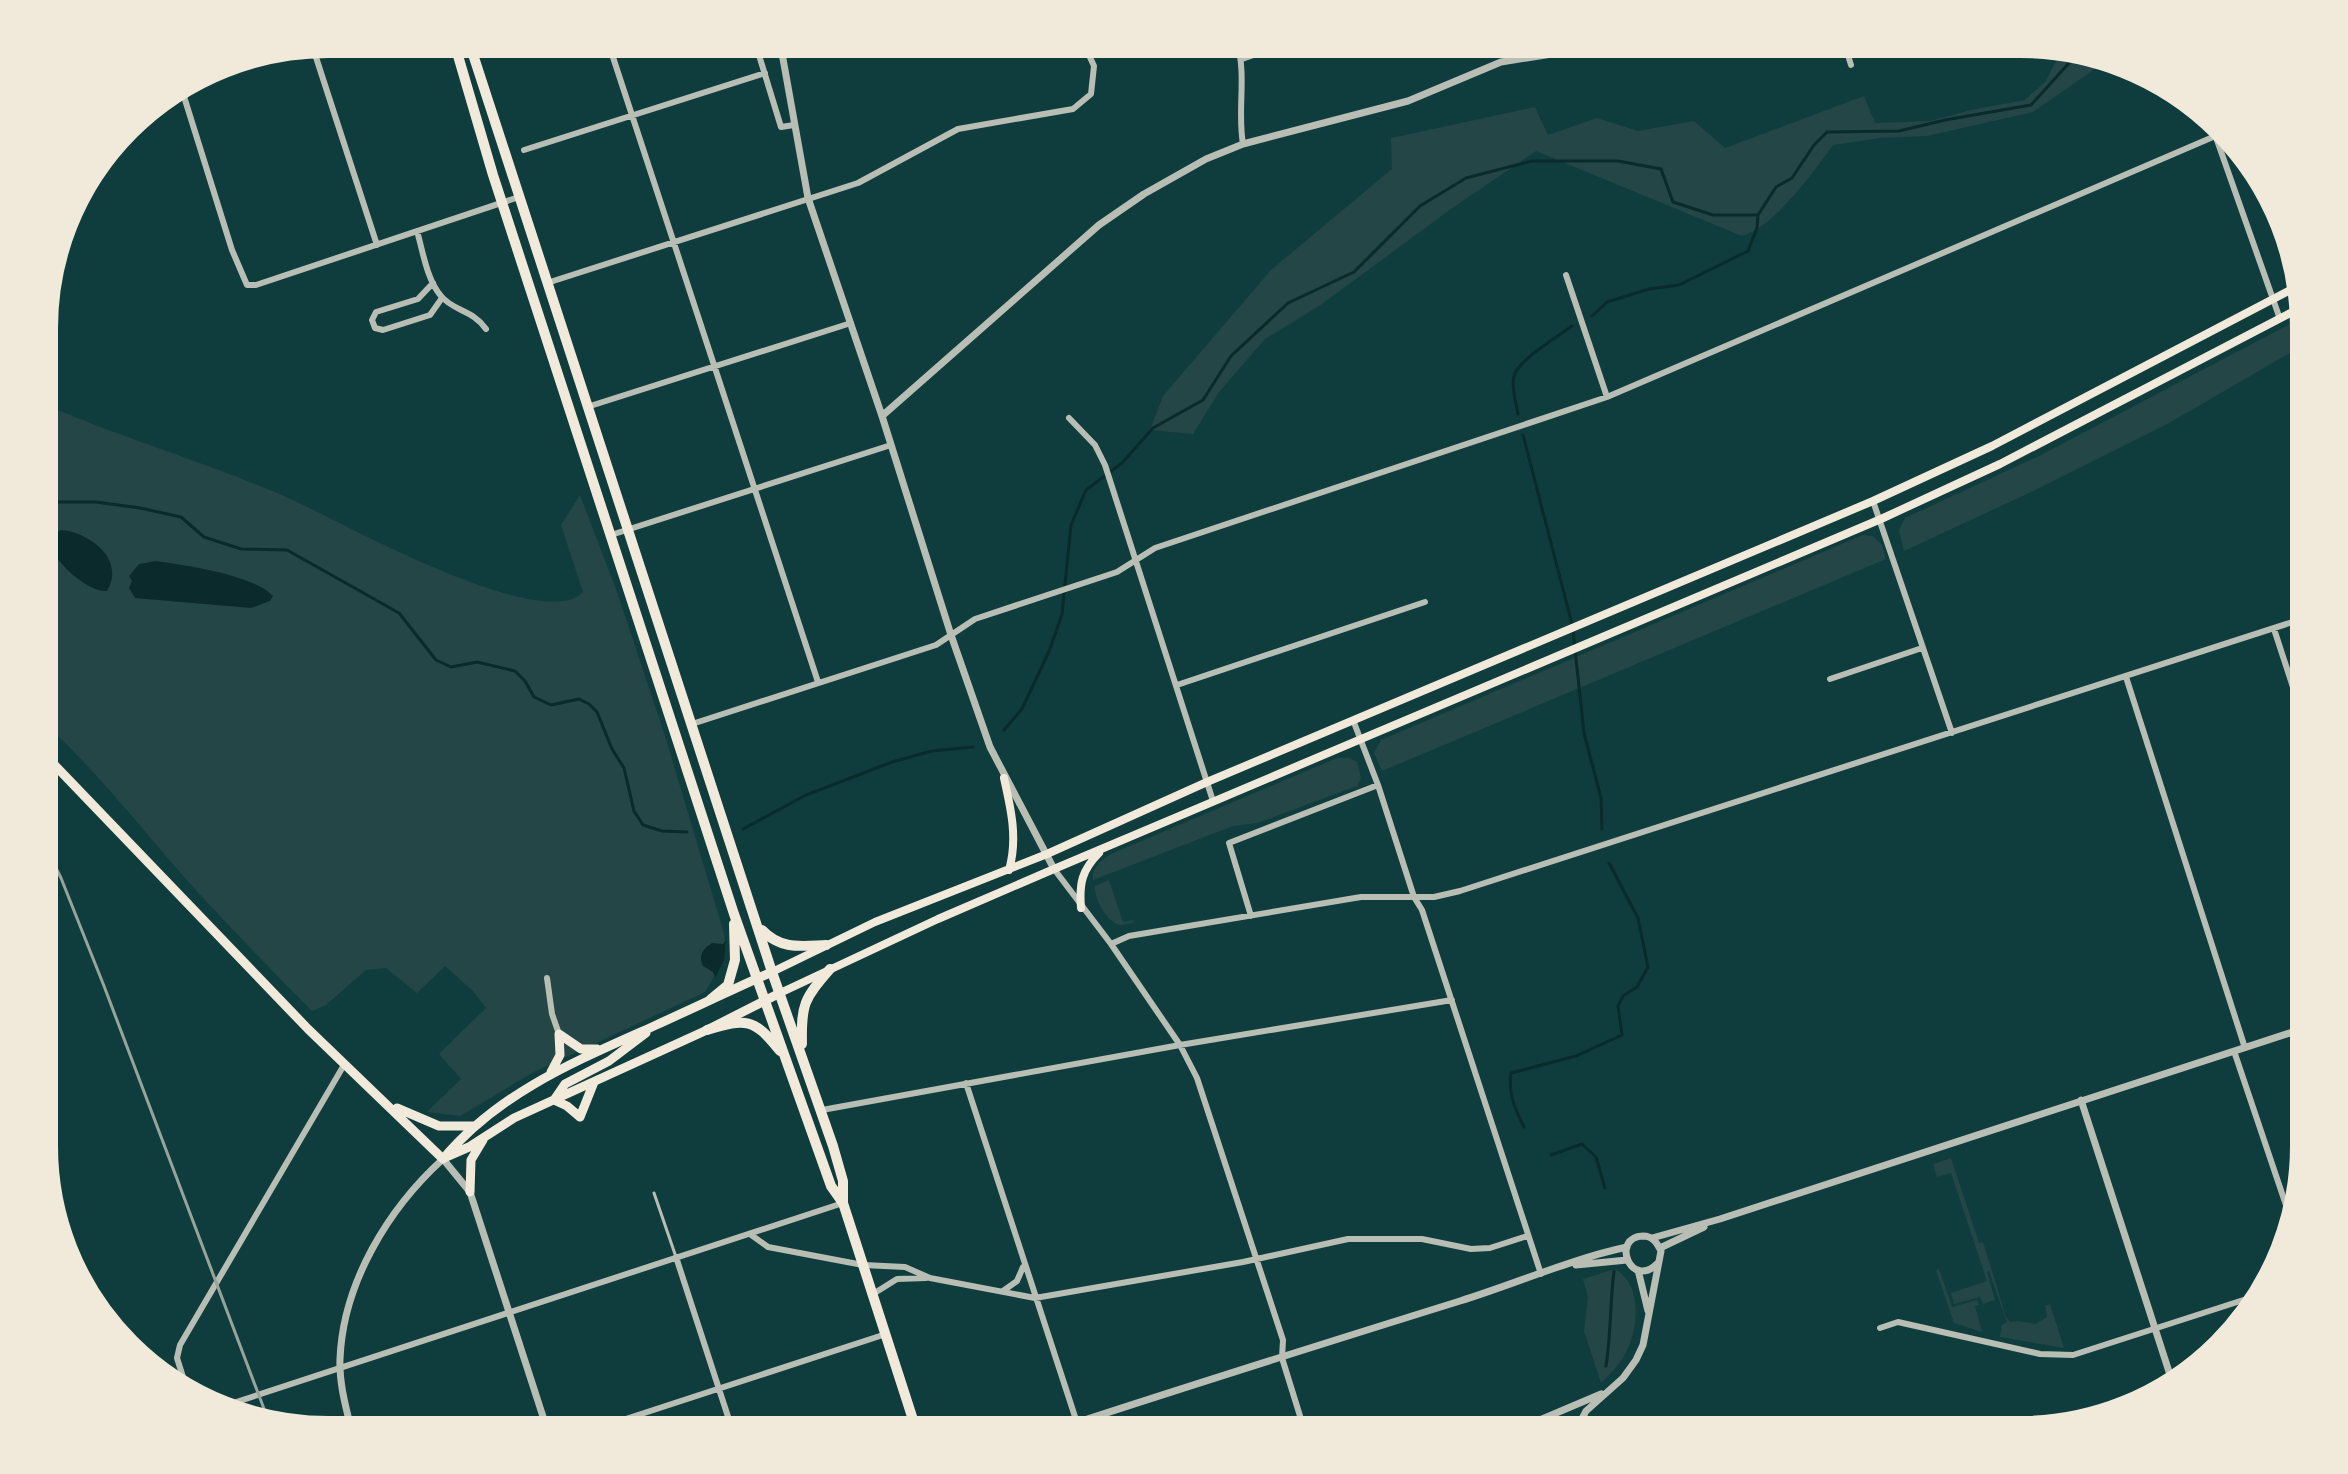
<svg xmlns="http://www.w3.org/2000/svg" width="2348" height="1474" viewBox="0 0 2348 1474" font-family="'Exo 2',sans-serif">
	<rect width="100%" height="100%" fill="#0f3d3e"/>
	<path fill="#244646" d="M2062,49L2112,57L2033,112L1927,136L1880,138L1833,145C1813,173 1774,227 1742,236L1536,151L1451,209L1319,306L1265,339L1219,392L1193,434L1150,430L1163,396L1271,270L1392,169L1391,138L1535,107L1548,135L1597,118L1638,131L1694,121L1725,148L1864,96L1875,123L1930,121L1971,110L2025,100L2046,81Z
		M2305,316V344L2169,423L2029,493L1904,551L1899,530L1905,518L2041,455Z
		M44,404C126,440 213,464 295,501C341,522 543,635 583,592L561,525L580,495L617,592L666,739L723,930L726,944L723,961L705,992L532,1073L460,1116L427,1112L461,1079L439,1054L486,1008L473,991L445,966L417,993L386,968L366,970L326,1005L312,1011C276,974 240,938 205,900C151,842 104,777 44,723Z
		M1863,535L1873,536L1882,545L1886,559L1382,771L1374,753L1381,740Z
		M1337,758H1349L1357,762L1361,778L1357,786L1257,823L1233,826L1093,880C1092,867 1100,861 1111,854Z
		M1109,880L1123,922L1133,920L1134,923C1131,923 1123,925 1120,925C1106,922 1094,898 1095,886Z
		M1951,1158L1979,1243L1983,1242L2006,1317L2010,1322L2018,1321L2035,1324L2047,1317L2045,1306L2050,1304L2064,1348L2000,1337L2002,1325L2007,1322L1989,1271L1987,1272L1995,1300L1983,1304L1980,1297L1954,1304L1951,1293L1987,1281L1951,1173L1937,1177L1933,1164Z
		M1615,1269C1643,1285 1639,1329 1625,1354C1619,1366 1610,1374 1601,1383L1584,1331L1588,1297L1583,1279Z
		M1939,1269L1952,1307L1977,1300L1979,1305L1975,1306L1982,1332L1954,1323L1936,1270Z"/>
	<path fill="#0a2a2b" d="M61,530C89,532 126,559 107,591C88,593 46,557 50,536Z
		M156,561C184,565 254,575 273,596L270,601L251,608L135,598L129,588L132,581L129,576L139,564Z
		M726,940L724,960L715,978L713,972L703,966C698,955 703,949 712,943L723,944Z"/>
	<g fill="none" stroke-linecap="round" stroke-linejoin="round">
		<path stroke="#0a2a2b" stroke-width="3" d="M1758,215L1776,187L1792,178L1814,145L1827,132L1899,131L1945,120L2031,105L2079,52
			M1592,316L1607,302L1649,289L1679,285L1748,251L1757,228L1758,215
			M1518,414C1516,403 1511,387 1514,376C1518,360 1559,336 1572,326
			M1523,435L1572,624
			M44,502H96L140,508L181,517L204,537L241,549L287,550L399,613L436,660L451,667L477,662L515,671L525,681L534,697L551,705L579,699L589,704L597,712L612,749L624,768L634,811L643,825L662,831L687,832
			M1573,631L1584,733L1601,798L1602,829
			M1004,730L1022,709L1050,649L1062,614L1071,525L1086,490L1122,463L1153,428L1203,400L1231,356L1288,303L1354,272L1420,206L1466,178L1532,161H1618L1661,169L1673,202L1713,215H1758
			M743,829L806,795L892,762L932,751L973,747
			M1524,1127C1515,1109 1508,1094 1511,1073L1576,1056L1622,1035L1618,1006L1623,996L1637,987L1648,967L1638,918L1609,863
			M1551,1155L1582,1144L1596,1157L1605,1188
			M1606,1366C1611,1334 1610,1303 1614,1271"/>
		<path stroke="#b8beb3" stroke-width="3" d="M654,1193L676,1257"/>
		<path stroke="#b8beb3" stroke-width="6" d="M608,42L818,682
			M755,42L781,127L794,125
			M1237,42C1247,77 1237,110 1243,144
			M1844,42L1851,65
			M312,45L377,245
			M1242,59L1291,42
			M181,87L232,250L247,285H256L519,197
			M2212,126L2280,319
			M524,150L765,73
			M417,231C423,252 427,280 441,296C453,311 473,310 486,329
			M1566,275L1607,397
			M433,283L418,299L376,312L372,320L375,328L383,330L430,315L442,298
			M547,283L858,183L958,129L1073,109L1091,94L1094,66L1083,42
			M587,407L851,323
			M1069,418L1095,445L1105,465L1213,801
			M1873,501L1952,733
			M611,535L891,445
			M2274,629L2305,724
			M2126,677L2245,1048
			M1830,679L1922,648
			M1177,685L1425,602
			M1353,720L1378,785L1414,897L1422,910L1541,1274
			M692,724L936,645L975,619L1117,572L1155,548L1607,397L2220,134
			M1054,869L1111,944L1180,1045L1197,1078L1283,1340L1282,1358L1305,1432
			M1251,916L1229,843L1378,785
			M1111,944L1129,936L1361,897H1434L1460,891L2305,618
			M547,978L552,1014L559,1034
			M2234,1051L2289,1214
			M966,1083L1080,1432
			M822,1110L1180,1045L1452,1000
			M750,1234L768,1247L863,1265L905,1267L930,1278L1035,1298L1243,1262L1348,1239H1422L1471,1249L1490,1248L1527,1236
			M676,1257L733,1432
			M1003,1291L1017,1281L1023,1267
			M873,1294L897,1279L926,1278
			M1880,1328L1898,1322L2040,1354L2073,1355L2262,1294
			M188,1393L177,1358L180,1345L344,1065
			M218,1408L843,1203
			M586,1432L886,1334
			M1507,1432C1531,1424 1552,1419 1578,1422"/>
		<path stroke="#b8beb3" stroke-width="7" d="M780,42L808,198L882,416L951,635L990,747L1054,869
			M882,416L1099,225L1144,194L1206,159L1243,144L1408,101L1501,62L1627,42
			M2081,1100L2173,1384
			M1652,1238L1720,1219L2305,1028
			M1660,1248L1704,1227
			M1576,1265L1627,1260
			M1638,1270L1648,1311
			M1535,1422L1601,1394
			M1535,1422L1548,1426L1555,1432
			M352,1432C346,1408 339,1383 340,1359C343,1283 388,1209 443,1159L470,1192L548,1432
			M1048,1432C1185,1387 1322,1344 1460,1301C1515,1284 1571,1259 1627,1247
			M1575,1432L1586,1411L1623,1378L1636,1360L1643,1345L1661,1251C1657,1243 1653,1236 1643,1236C1610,1237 1631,1291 1658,1263"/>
		<path stroke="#f1e9da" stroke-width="8" d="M1004,778C1011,809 1018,839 1009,870
			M1081,908C1079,883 1082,870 1099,853
			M772,972L875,922L1047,854L1207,782L1873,501L1992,446L2298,286
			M780,993L938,919L1054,869L1881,519L2000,464L2304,306"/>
		<path stroke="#f1e9da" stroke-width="9" d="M44,754L308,1029L443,1159
			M559,1034L581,1049H597
			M551,1072L560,1055L559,1034
			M594,1082L580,1117L567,1106L554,1100L565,1084L609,1061L646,1033
			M397,1108L439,1126H473
			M446,1157L469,1147L514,1118L707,1030L780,993
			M443,1159C499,1092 576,1061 654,1026C694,1008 733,989 772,972
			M470,1192L471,1160L483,1140"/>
		<path stroke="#f1e9da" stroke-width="10" d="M454,42L493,175L734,914L831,1186L843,1203L917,1432
			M469,42L772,972L833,1146L843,1181V1203
			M762,930C781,950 801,946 826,945
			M711,999L728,985L735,960L734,924
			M707,1030C746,1018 754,1018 780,1051
			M802,1044C801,1004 804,999 830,969"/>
		<path stroke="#97a49c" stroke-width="3" d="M44,844L61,878L104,986L269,1422"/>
	</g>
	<path d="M0 0H2348V1474H0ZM328 56H2020A272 272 0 0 1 2292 328V1146A272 272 0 0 1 2020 1418H328A272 272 0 0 1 56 1146V328A272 272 0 0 1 328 56Z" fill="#f1e9da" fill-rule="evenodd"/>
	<path fill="none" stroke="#f1e9da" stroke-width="4" d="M328 56H2020A272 272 0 0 1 2292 328V1146A272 272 0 0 1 2020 1418H328A272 272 0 0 1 56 1146V328A272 272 0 0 1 328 56Z"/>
</svg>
